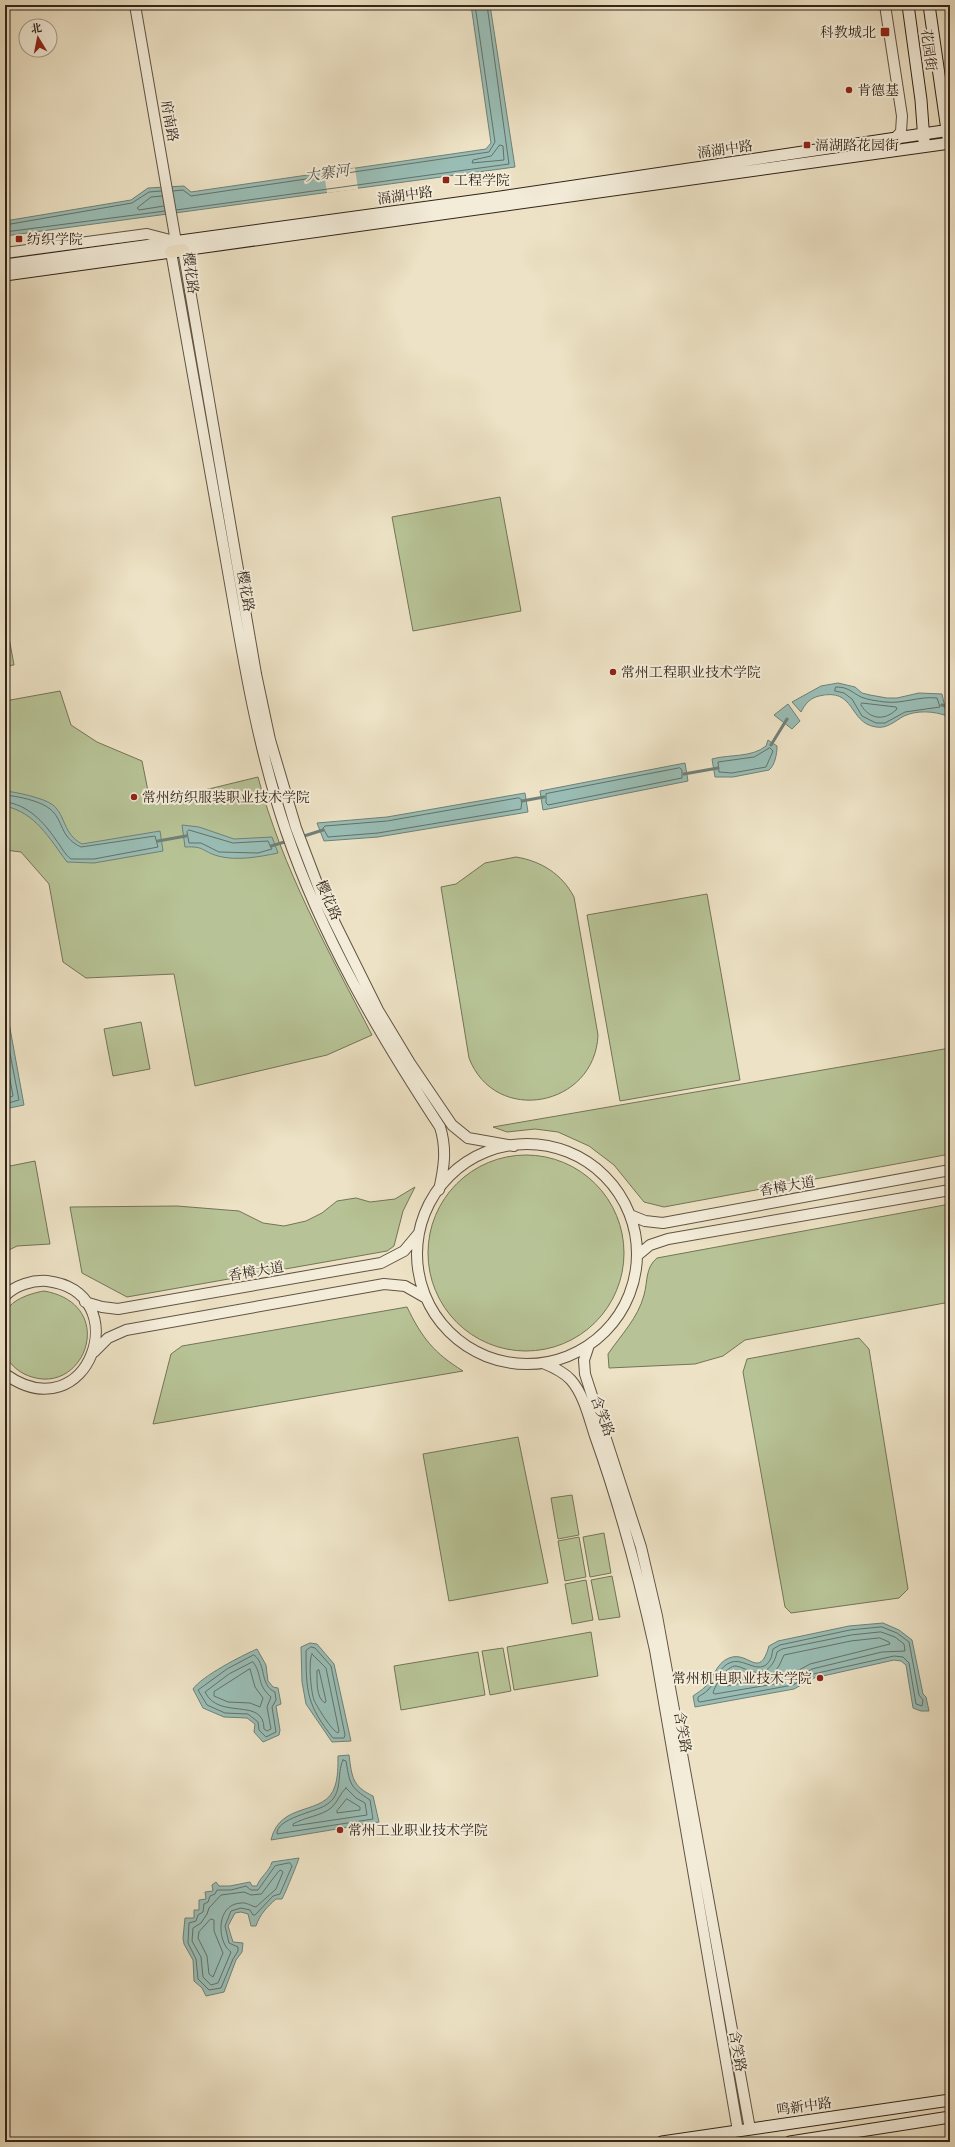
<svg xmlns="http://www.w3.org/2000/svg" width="955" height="2147" viewBox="0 0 955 2147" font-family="'Libre Bodoni','Noto Serif SC',serif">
	<rect width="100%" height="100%" fill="#ede2c5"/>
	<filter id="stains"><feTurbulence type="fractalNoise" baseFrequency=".005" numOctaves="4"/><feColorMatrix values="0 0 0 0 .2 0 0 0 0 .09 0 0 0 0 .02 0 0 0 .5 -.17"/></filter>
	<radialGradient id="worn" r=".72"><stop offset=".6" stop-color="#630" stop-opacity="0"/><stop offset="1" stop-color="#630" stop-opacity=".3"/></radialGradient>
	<path fill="#b7c396" stroke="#747458" d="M500,497L521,611L413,631L392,517Z
		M5,616L14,665L5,666Z
		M60,691L71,725L97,742L142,761L150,801L180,796L258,777C282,868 329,952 372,1035L327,1055L195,1086L174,974L86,978L63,962L49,884L21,852L5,850V701Z
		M516,857C541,861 562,874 574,897L598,1035C595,1107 495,1126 469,1058L441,887L456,884L485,863Z
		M707,894L740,1080L620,1101L587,915Z
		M141,1022L150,1069L113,1076L104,1029Z
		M950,1048V1154L664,1207L644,1202L614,1165L589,1146L558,1132L535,1129L507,1132L493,1127Z
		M428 1253a98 98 0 1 1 196 0a98 98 0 1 1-196 0Z
		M35,1161L50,1244L17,1246L5,1252V1167Z
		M415,1187L403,1211L394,1246L387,1251L127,1297L82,1273L70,1207L177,1206L239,1211L263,1223L284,1226L306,1221L322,1213L337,1201L356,1198L370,1202L395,1199Z
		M950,1204V1302L745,1340L723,1356L695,1364L609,1368L608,1354C621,1335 638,1318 644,1295C648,1281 645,1268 657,1258Z
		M44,1291C118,1304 86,1394 32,1377C22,1374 15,1369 8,1360C3,1354 5,1345 5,1337C5,1330 4,1322 5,1316C7,1300 32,1293 44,1291Z
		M407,1307C422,1338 434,1353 463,1371L153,1424L171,1354L182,1346Z
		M859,1338L869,1349L908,1589L899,1598L791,1613L785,1607L743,1372L747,1359Z
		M518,1437L548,1583L449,1601L423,1454Z
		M572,1495L579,1535L558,1539L551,1498Z
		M604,1533L611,1573L590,1577L583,1537Z
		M579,1537L586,1577L565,1581L558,1541Z
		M612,1576L620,1617L599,1620L591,1580Z
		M586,1580L593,1620L572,1624L565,1584Z
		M591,1632L598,1676L514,1690L507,1647Z
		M503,1648L511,1691L490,1695L482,1651Z
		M478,1652L485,1695L401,1710L394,1666Z"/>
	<path fill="#99bdb5" stroke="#708077" d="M471,5H490L515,167L5,236V221L131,200L148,188L184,186L191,192L486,149L491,143Z
		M838,683L855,687L862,693L870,695L887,698H897L919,693L942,694L947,716C934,711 917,710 904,716C895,721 887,729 876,727C848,723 856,687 819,696C810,698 805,704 801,712L792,702L821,686Z
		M788,704L800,721L792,729L774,715Z
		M768,740L777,746C777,754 775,765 769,770L733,777H715L712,759C730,754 751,758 766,746Z
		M685,763L688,781L543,810L540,791Z
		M5,791C16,792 44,798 53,805C66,816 63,834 82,844L160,831L163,851L94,863L67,862C49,838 36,813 5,806Z
		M525,793L528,812L378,837L324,841L317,823L387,817Z
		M182,825L199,827L234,839L272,837L278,853C259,857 236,861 218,856C201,851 205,846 185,847Z
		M9,1023L24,1105L5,1109V1024Z
		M883,1623L899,1630L912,1640L923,1694L926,1697L929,1711H921L913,1708L906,1665L901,1661L894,1660L814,1678L794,1689L695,1707L693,1696C697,1693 702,1690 705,1687C714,1678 716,1663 729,1658C749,1650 759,1681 769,1646L778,1641L849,1626Z
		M310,1643L317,1644L334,1664L351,1741L332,1742L306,1704L302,1682L301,1647Z
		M257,1649L266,1665L268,1681L273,1687L278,1688L281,1704L276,1706L280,1730L279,1735L263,1742L254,1732L255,1724L247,1718L224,1717L203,1708L193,1689C202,1676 241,1656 257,1649Z
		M349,1755C352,1777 352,1786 373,1796L379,1822L271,1840C280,1800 326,1817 335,1786C338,1777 338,1766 338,1756Z
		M299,1858C298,1862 284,1896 282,1899H276C267,1907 260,1914 256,1926H251L248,1914L241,1912L235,1913L228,1926L233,1942L243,1943L242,1952L236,1960L224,1992L206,1996L202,1988L194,1981L193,1960L184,1944L183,1938L185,1918H194V1910H199V1900L206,1899L205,1892L213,1891L212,1885L216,1882L219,1886H230L250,1882L252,1886H257C260,1877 269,1872 272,1862Z"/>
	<path fill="#ede2c5" d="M355,168L358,189L327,193L324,173Z"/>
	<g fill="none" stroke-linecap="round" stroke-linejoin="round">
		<path stroke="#667068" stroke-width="1" d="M500,145L503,146L504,160L472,163L473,160L491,156Z
			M173,191L183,190L191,196L489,152L495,142L475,5
			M162,196L151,197L137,208L139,210L164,206
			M176,210L509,164L487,5
			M5,225L132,203L149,192L161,191
			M5,232L165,211
			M836,687C849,687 851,692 861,697C868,700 878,701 885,702C903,704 919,696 937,698L940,707L905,712L885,723H876L862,716L852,699L844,693L835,691Z
			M862,703L896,707L897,709C885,721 870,720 861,705Z
			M770,748L773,751L766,767L732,773L719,772L718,762L754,757Z
			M680,768L682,770V778L548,805L546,803V794Z
			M5,795C17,796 41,801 50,809C64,820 59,837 81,847L155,836L158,847L94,859H71C65,855 61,846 56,840C44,822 27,804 5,802
			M519,798L522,800L521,809L378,833L328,837L323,828L325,826L387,821Z
			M189,830L233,843L268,841L272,849L258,853L219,852L201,843H189L187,832Z
			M5,1028L19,1100L5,1104
			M5,1052L13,1096L5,1099
			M882,1627L897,1633L909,1642L919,1695L923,1700L922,1706L916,1704L909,1663L903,1657L894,1656L813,1674L793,1685L700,1702L698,1701V1697C701,1695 705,1693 708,1690C716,1682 719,1665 732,1662C745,1658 762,1678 771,1658C772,1656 772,1652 773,1649L780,1645L850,1630Z
			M881,1632L895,1637L904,1644L905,1651L882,1652L812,1669L792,1681L715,1694L713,1693C715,1685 727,1665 736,1666C742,1667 748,1671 754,1672C767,1675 775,1663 777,1652L782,1649L851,1635Z
			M880,1638L889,1642L890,1644L810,1664L790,1675L772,1678L770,1677L779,1666L784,1655L851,1641Z
			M311,1647L315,1648L331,1666L345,1735L344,1738H333C307,1705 306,1692 306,1651Z
			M312,1654L326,1668L339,1731L338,1733C332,1731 317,1707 314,1700C311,1692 308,1661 312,1654Z
			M254,1655C267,1664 259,1685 275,1692L276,1700L272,1707L276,1732L266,1737L259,1730L258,1722L248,1714L225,1713L207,1705L198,1690L227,1669Z
			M253,1662C263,1675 256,1684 271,1697L267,1707L271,1729L267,1731L264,1729C264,1696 219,1721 205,1692L229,1674Z
			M250,1669L255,1687L263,1698L260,1707L250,1703L228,1702L214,1696V1692Z
			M319,1670L326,1701L325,1703C316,1698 317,1681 317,1671Z
			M735,1672L751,1678L752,1681L727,1686L726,1683Z
			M343,1760L346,1761C350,1785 350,1787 370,1800L373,1819L277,1834C276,1818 316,1812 326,1805C344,1794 336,1775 343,1760Z
			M346,1788L356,1798L365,1803L367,1815L293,1826V1824C305,1817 321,1816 331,1808C338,1802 340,1793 346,1788Z
			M347,1799L360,1807V1810L337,1813V1811Z
			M290,1863L292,1866L280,1894L273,1896L255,1915H253L250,1910L241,1908L231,1911L225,1926L229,1943L238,1947V1951L233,1959L221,1988L209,1990L198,1979L196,1959L188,1943L189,1923L196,1921L198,1915L203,1912L204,1904L208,1902L210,1896L215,1894L217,1890H231L246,1886L251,1890H258L275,1866Z
			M279,1871L281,1870L283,1872L276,1889L256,1907C251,1906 246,1902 241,1903C220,1904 217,1930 225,1945C226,1948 229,1950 231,1952L218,1983L211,1985L203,1977L201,1957L192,1941L193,1928L201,1923L207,1914L209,1908L221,1895L244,1892L251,1895L261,1894Z
			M211,1919L214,1920V1931L223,1953L213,1977L209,1974L207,1956L198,1938L199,1932Z"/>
		<path stroke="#708077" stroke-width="3" d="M942,705L950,707
			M771,745L787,719
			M684,774L718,768
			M522,801L544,797
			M301,837L323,830
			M158,841L186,836
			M271,846L288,841"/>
		<g stroke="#615445" stroke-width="12">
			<path id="tertiary" d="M135,5L176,242L183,250L185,261L256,674L270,740L296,828L323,899L378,1010L410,1063L452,1125L468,1138L514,1146
				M885,5L902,116L901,132L894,139
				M174,245L171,252C189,351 207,450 224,549C241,644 255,740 286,831C322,937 379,1034 440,1127C447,1149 444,1168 439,1190
				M5,253L147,234L174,241
				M417 1254a110 110 0 1 1 220 0a110 110 0 1 1-220 0Z
				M630,1215L645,1221L663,1223L950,1170
				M638,1255L650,1245L668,1239L950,1190
				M5,1296C15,1285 33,1280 47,1281C138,1292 89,1434 5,1374
				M85,1302L102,1307L118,1309L381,1263L404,1251L419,1233
				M589,1345L584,1360L585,1374L641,1547L657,1616L750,2129
				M94,1352L108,1338L126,1330L384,1284L405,1286L426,1298
				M543,1363C553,1367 564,1372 571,1380C584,1395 589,1418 595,1436C620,1506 639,1577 655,1650L738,2131"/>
		</g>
		<g stroke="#32241a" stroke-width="13">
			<path id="secondary" d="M908,5L921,100L924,141
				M929,5L948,137
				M183,250L950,143
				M5,265L487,199L950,130
				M5,275L171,252
				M662,2142L950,2100
				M790,2142L950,2117"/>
		</g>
		<g stroke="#32241a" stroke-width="14">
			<path id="primary" d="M171,252L183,250"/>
		</g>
		<use href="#tertiary" stroke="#f3ecd9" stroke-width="10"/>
		<use href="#secondary" stroke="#f3ecd9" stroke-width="11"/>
		<use href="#primary" stroke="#ede2c5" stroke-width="12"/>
	</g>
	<g fill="#8f2418" stroke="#f3ecd9" stroke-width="1.5">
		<rect x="880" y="27" width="10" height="10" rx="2"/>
		<circle cx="849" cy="90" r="4"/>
		<rect x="803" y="141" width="8" height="8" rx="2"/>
		<rect x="442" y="176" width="8" height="8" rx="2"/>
		<rect x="15" y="235" width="8" height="8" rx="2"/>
		<circle cx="613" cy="672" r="4"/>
		<circle cx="134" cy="797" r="4"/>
		<circle cx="820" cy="1678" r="4"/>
		<circle cx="340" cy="1830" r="4"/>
	</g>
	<g text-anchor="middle" stroke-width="4" stroke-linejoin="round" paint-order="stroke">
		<g font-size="14" fill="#32241a" stroke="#f3ecd9" text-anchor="start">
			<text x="876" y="37" text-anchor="end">科教城北</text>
			<text x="857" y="95">肯德基</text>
			<text x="815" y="150">滆湖路花园街</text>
			<text x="454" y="185">工程学院</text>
			<text x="27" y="244">纺织学院</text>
			<text x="621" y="677">常州工程职业技术学院</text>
			<text x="142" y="802">常州纺织服装职业技术学院</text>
			<text x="812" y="1683" text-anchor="end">常州机电职业技术学院</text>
			<text x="348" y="1835">常州工业职业技术学院</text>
		</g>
		<g font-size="14" fill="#32241a" stroke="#f3ecd9">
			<text transform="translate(929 50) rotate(82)" y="5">花园街</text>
			<text transform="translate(170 121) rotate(80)" y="5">府南路</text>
			<text transform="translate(725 149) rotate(-8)" y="5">滆湖中路</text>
			<text transform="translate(405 195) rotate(-8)" y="5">滆湖中路</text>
			<text transform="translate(191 273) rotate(83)" y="5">樱花路</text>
			<text transform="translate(246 591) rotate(80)" y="5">樱花路</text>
			<text transform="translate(329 900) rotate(66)" y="5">樱花路</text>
			<text transform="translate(787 1186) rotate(-10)" y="5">香樟大道</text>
			<text transform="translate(256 1271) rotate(-10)" y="5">香樟大道</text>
			<text transform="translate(603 1416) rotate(70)" y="5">含笑路</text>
			<text transform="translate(683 1732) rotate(80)" y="5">含笑路</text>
			<text transform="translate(738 2051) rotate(80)" y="5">含笑路</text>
			<text transform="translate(804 2106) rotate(-8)" y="5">鸣新中路</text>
		</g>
		<g font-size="15" font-style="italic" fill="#515248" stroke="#f3ecd9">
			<text transform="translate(327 173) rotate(-8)" y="5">大寨河</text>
		</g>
	</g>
	<rect width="955" height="2147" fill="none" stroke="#ede2c5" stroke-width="20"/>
	<rect x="6" y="6" width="943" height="2135" fill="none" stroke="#32241a" stroke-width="2"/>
	<rect x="10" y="10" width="935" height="2127" fill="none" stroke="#32241a"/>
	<g transform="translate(38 38) rotate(350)"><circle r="19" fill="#f3ecd9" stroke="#a69c8d"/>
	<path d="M0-3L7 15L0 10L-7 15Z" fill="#8f2418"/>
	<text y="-6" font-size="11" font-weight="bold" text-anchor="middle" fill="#32241a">北</text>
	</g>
	<rect width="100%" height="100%" filter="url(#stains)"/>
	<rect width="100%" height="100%" fill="url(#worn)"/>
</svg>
